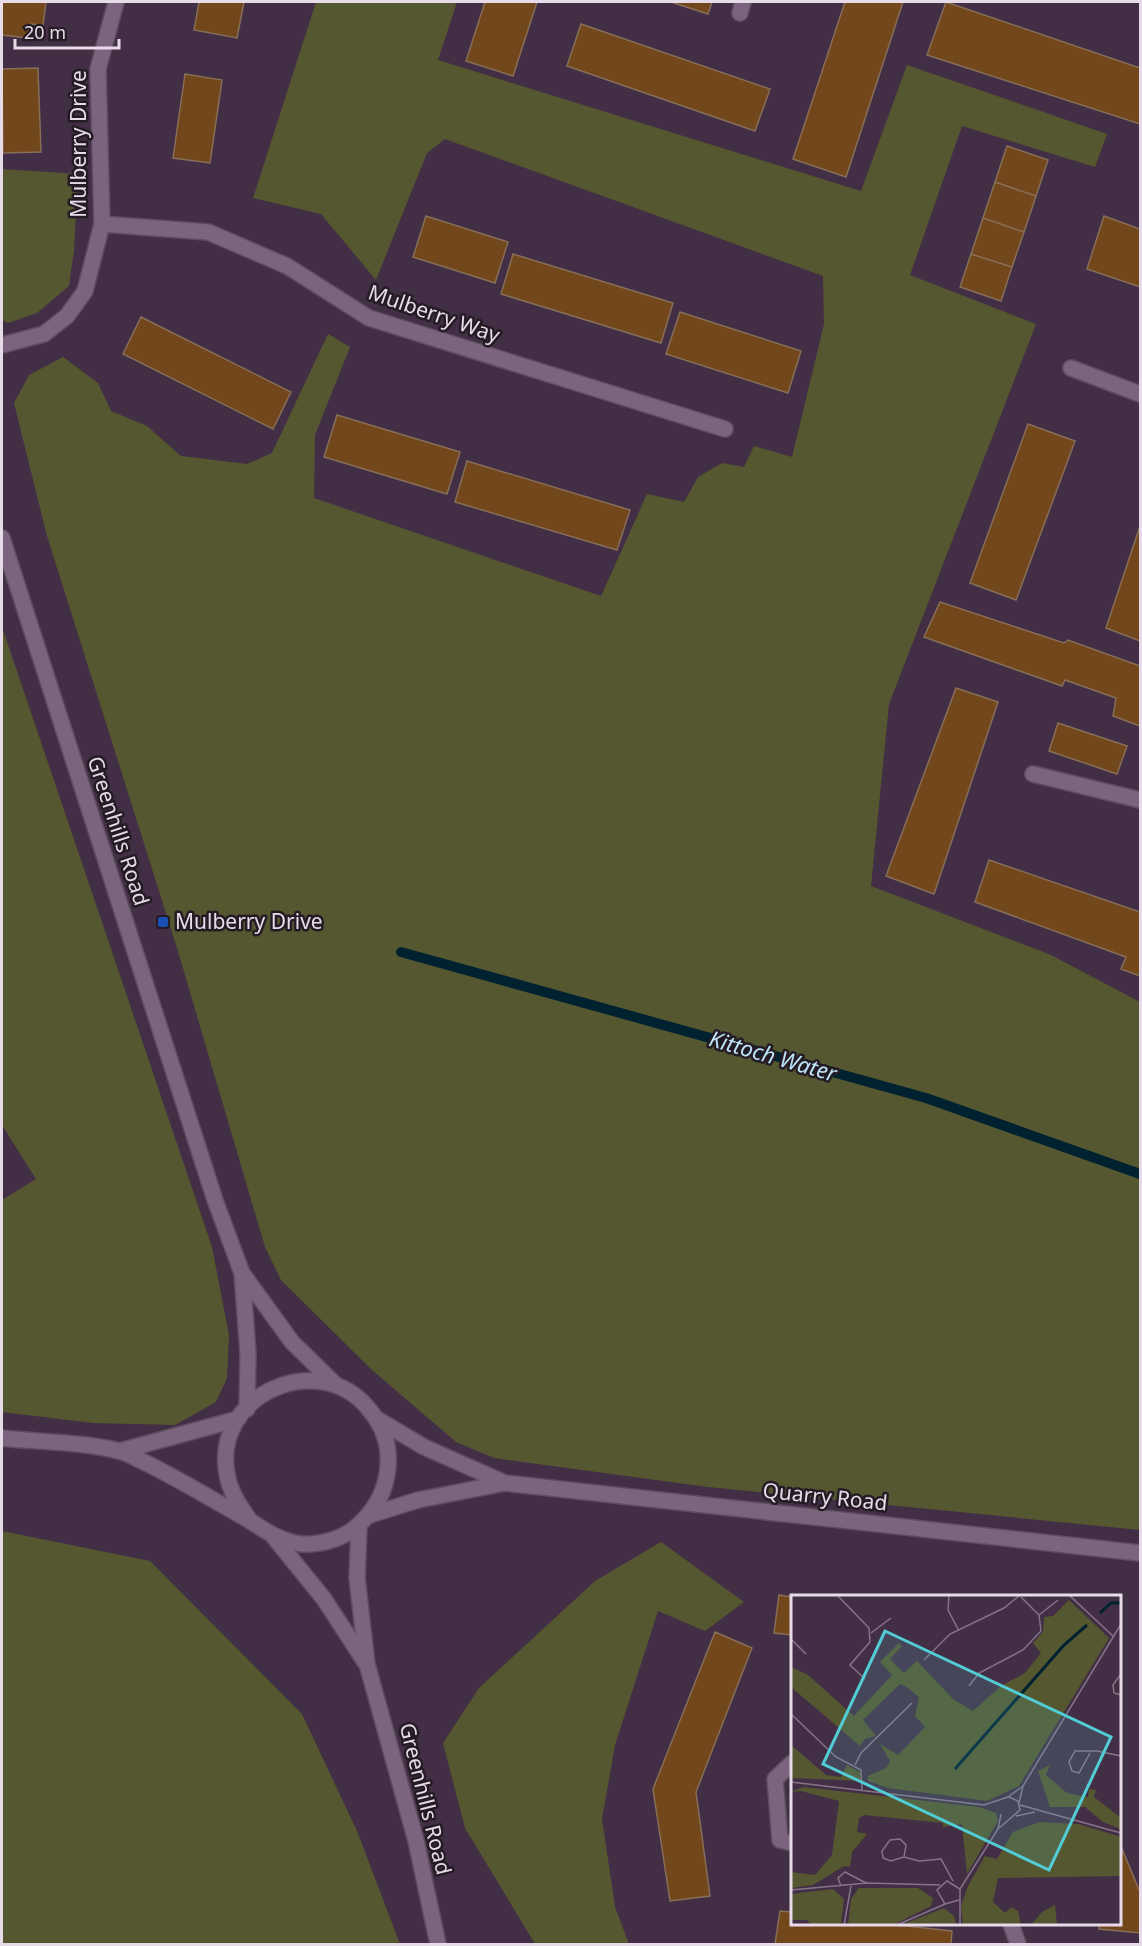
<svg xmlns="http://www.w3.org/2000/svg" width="1142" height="1946" viewBox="0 0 1142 1946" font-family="'Noto Sans',sans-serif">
	<rect width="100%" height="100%" fill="#432f45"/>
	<path fill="#555730" d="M316,2H457L438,60L861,191L907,65L1107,134L1095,167L962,126L910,275L1036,324L889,704L871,886L1051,955L1140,1002V1530L708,1487L494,1458L456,1442L372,1370L281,1280L265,1247L177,948L47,536L14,403L29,375L63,357L98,383L111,411L147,426L181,456L247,464L272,453L328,334L350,347L315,435L314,498L601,596L647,494L684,502L698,477L722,463L744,467L754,446L792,457L824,324L823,276L445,139L427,153L376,280L321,214L253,198Z
		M2,169L78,174L74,251L69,286L37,313L8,323L2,320Z
		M2,627L212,1247L229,1335L227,1378L216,1402L175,1425L93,1423L2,1412V1200L36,1179L2,1125Z
		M2,1531L150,1561L302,1714L357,1831L400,1944H2Z
		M661,1542L744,1602L705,1631L658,1611L615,1745L602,1819L615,1907L629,1944H535L465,1828L443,1743L479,1688L595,1581Z"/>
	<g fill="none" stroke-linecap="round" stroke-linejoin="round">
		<path stroke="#002230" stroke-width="10" d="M401,952L926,1098L1140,1174"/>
	</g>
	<path fill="#72471c" stroke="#876e58" stroke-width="1.5" d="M2,2H46L43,25L30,24L28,38L2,35Z
		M199,2H244L237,38L194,30Z
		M485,2H537L513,76L466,61Z
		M671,2H712L708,14Z
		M845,2H903L846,177L793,159Z
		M946,2L1140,68V124L927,55Z
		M581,24L770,89L755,131L567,66Z
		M38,68L41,152L3,153L2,69Z
		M185,74L222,80L210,163L173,158Z
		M1007,146L1048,160L1036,196L995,182Z
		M995,182L1036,196L1024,232L983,218Z
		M426,216L508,242L495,283L413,257Z
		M1104,216L1140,229V287L1087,269Z
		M983,218L1024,232L1012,267L971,254Z
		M513,254L673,303L661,343L501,294Z
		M971,254L1012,267L1001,301L960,287Z
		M680,312L801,351L788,393L666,354Z
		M141,317L291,392L273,429L123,354Z
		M337,415L460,452L447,494L324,457Z
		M1028,424L1075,441L1016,600L970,583Z
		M467,461L630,510L617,550L455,502Z
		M1140,526V641L1106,628Z
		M940,602L1064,643L1068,640L1140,666V726L1113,716L1116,698L1065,680L1062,686L924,637Z
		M956,688L998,702L934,894L886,876Z
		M1058,723L1127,746L1117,774L1049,751Z
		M989,860L1140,912V976L1121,969L1126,957L975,902Z
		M779,1595L792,1597V1635L774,1633Z
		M715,1632L752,1648L696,1792L710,1896L670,1901L653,1789Z
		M1120,1844L1140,1892V1933L1099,1929L1100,1924H1120Z
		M780,1911L792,1912V1924H887L952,1931L951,1944H775Z"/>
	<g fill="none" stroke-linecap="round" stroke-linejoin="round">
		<g stroke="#5e4e60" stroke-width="18">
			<path id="minor" d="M740,13L743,2
				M102,224L208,232L287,266L369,318L725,429
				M2,345L44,334L67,316L85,291L102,224L98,69L116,2
				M1071,368L1140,394
				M2,538L215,1200L242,1273L292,1342L336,1385
				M1033,774L1140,800
				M242,1273L248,1353L247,1409
				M377,1419L424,1447L505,1483
				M2,1438C37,1442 86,1442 119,1451C127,1453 136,1458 144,1462C179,1479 213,1500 247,1519C263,1529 276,1539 295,1543C315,1547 340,1540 355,1528C379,1508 390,1484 388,1453C387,1436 379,1421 368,1408C318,1348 212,1395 227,1474C230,1493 240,1506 251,1522
				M120,1451L238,1419
				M370,1515L418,1500L505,1483L1140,1553
				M359,1525L357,1578L367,1664L416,1841L438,1944
				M273,1536L324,1599L365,1662
				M792,1763L775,1779L780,1840L792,1843
				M1011,1924L1018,1944"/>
		</g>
		<use href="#minor" stroke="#7b657e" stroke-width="15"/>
	</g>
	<rect fill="#1a4fb4" stroke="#241b25" stroke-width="2" x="157" y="916" width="12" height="12" rx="3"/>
	<g text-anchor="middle" stroke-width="5" stroke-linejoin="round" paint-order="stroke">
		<g font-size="21" fill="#e8dbe9" stroke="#241b25">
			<text transform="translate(79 144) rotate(-90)" y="7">Mulberry Drive</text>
			<text transform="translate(434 314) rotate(19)" y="7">Mulberry Way</text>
			<text transform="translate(118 831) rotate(72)" y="7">Greenhills Road</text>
			<text transform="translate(825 1497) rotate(6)" y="7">Quarry Road</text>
			<text transform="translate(425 1799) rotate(76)" y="7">Greenhills Road</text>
		</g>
		<g font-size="21" fill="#e8dbe9" stroke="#241b25" text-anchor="start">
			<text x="175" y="929">Mulberry Drive</text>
		</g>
		<g font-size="22" font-style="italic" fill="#bee3f4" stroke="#241b25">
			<text transform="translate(773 1056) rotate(16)" y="8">Kittoch Water</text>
		</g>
	</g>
	<g transform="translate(791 1595)">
		<rect width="330" height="330" fill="#432f45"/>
		<path d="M278,5L318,43L228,191L196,206L97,193L77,186V181L95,173L99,166L89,149L107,160L134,132L124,121L128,102L114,91L109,89L72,125L85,141L74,144L69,151L0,92V72L17,80L63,121L101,80L89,67L108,48L111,51L99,64L113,78L126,66L162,104L182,116L210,91L234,78L250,58L242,48L252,37L253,22L262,21ZM0,150L35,180L50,182L56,170L69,177L70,186L0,183ZM259,170L255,180L276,198L297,202L298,194L305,195L303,202L330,223V234L312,227L294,212H259L247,176ZM12,192L188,212L205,218L207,226L176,279L171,229L152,232V228L73,220L68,223L66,237L76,239L61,257L59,272L53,271L22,290L0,293V277L24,280L41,260L48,206L10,196L0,197ZM248,227L287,229L330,242V281L207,283L202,307L214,318L220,312L227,316L230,330H172L170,311L177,291L194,261L206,264L222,237ZM68,293H127L142,303L140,311L102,330H57L60,304ZM42,294L53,304L50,329L20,330L16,325H0V299ZM264,310L266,330H240L251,317ZM153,313L163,321L165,330H110Z" fill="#555730"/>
		<path fill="none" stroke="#002230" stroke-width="3" d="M309,18L320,8H330M164,174L273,50L296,30"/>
		<path fill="none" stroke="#857487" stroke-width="1.5" d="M46,0L78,33L79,47L59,70L74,84M158,0L157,15L168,36M278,0L322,41M248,20L267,5M80,38L100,23M0,44L15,59M133,65L159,39L213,13L229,0M330,79L322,90L323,98L330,100M178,91L188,78L232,55L250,36L248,20L230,2M0,119L45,162L70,175L71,195M299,158L288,178L281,176L278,167L284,156H306L330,161M64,170L70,158L121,108M0,187L193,210L217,202L232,191M228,208L232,191L330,29M229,210L330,238M225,221L244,217M207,234L229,215L227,206L218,202M113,262L115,250L109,244L99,245L91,256L92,263L100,266L113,262L128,266L150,264L162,286M50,291L47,283L54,277L75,288M0,295L76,288L149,290M168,305L154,309L146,295L156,286L169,294M53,330L60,291M106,330L154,309M169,330V294L207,234L210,219"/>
		<path fill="#52ccd5" fill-opacity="0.15" stroke="#52ccd5" stroke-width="3" d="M94,36L320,142L258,275L32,169Z"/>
		<rect width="330" height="330" fill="none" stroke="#e8dbe9" stroke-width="3"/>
	</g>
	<rect width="1142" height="1946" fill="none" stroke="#e8dbe9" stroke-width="6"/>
	<path d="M15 39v9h104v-9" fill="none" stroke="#e8dbe9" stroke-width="3"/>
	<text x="24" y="39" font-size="18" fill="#e8dbe9" stroke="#241b25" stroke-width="4.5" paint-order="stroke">20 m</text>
</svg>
